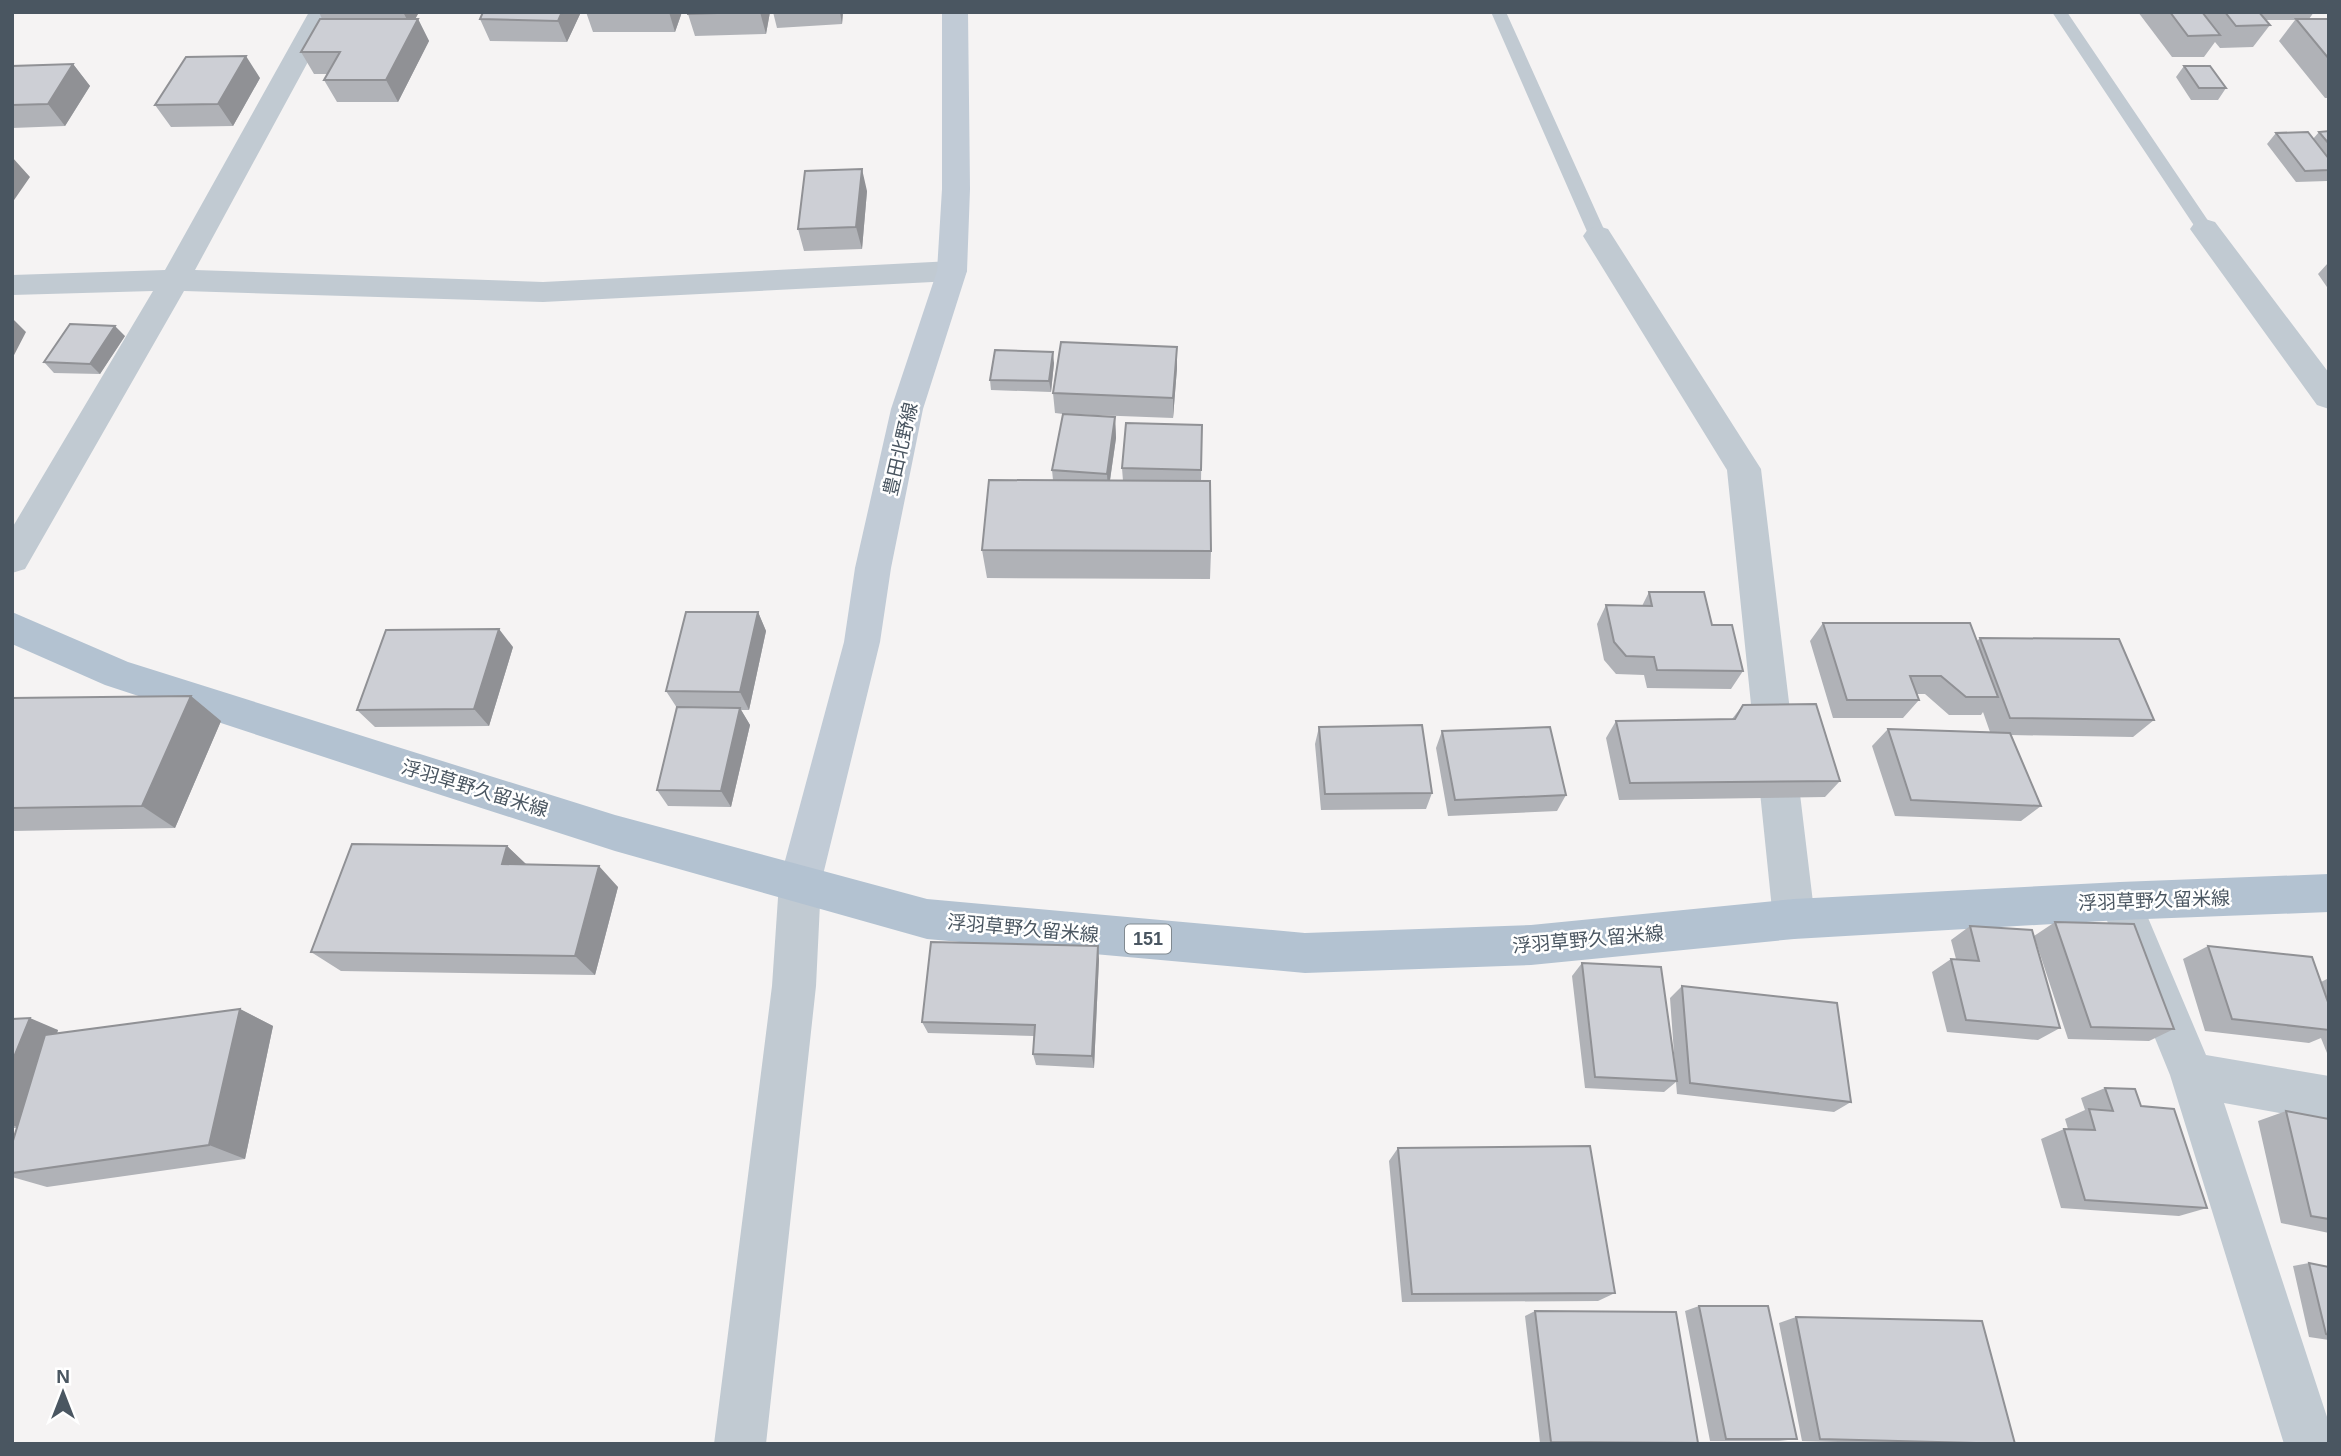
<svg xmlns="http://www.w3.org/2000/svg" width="2341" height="1456" viewBox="0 0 2341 1456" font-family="Helvetica,'Noto Sans JP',sans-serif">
	<rect width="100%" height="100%" fill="#f5f3f3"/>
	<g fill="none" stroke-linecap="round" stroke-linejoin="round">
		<path fill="#c1cad2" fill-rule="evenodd" d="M1491,12H1506L1607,236L1604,240H1592L1589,236Z
			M2052,12H2067L2211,225L2214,229L2211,233H2199Z"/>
		<path fill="#c1cad2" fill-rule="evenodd" d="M309,12H335L195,270L543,282L952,261L963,264L967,271L963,278L952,281L543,302L184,291L25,569L12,573V528L153,291L12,295V275L165,270Z
			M2205,219L2215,222L2329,373V409L2317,405L2195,236L2190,229L2195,222Z
			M1598,226L1608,229L1761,469L1815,919L1809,933L1794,939L1779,933L1773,919L1727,470L1583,236L1588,229Z
			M800,864L815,870L821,883L816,986L766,1444H714L772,986L779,883L785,870Z
			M2120,882L2135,887L2206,1055L2329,1076V1122L2224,1103L2329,1423V1444H2284L2170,1075L2099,901L2105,887Z"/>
		<path fill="#c1cbd6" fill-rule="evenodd" d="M942,12H968L970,189L967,271L923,409L891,568L880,642L821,883L815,896L800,902L785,896L779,883L844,642L855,568L891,409L937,271L942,189Z"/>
		<path fill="#b3c2d1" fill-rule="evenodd" d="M12,612L128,662L388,744L615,815L927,899L1305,933L1531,925L1794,899L2120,882L2329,874V912L2120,920L1794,939L1531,965L1305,973L927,939L615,851L388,778L105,685L12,644Z"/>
	</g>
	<path fill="#b0b2b7" d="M319,12H419L415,19H418L429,41L398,102H337L324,80L328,74H314L301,52L322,19Z
		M483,12H581L567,42L490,41L480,19Z
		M586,12H682L675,32H593Z
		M688,12H770L766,34L695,36L688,14Z
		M773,12H843L842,24L777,28Z
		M2138,12H2314L2309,19H2329V98H2325L2279,41L2295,20H2265L2270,25L2253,47L2220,48L2215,42L2204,57H2172Z
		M73,64L90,86L65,126L12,128V66Z
		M2184,66L2226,88L2218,100H2191L2176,77Z
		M260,78L233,126L171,127L155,105Z
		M2329,131V180L2327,181L2296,182L2267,144L2276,133L2313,139L2319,132Z
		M867,191L862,249L804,251L798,229Z
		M2328,263H2329V290L2318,274Z
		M125,336L100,374L54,373L44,362Z
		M1054,363L1051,392L991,390L990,380Z
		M1177,368L1173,418L1067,414L1115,417L1116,438L1110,481H1123L1122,468L1202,425L1201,481L1211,551L1210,579L987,578L982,550L1053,480L1052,470L1063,414L1055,413L1053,393Z
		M1649,592L1712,625L1743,671L1731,689L1647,688L1644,675L1616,674L1604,660L1597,624L1606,605L1642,606Z
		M758,612L766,631L749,710H741L750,725L731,807L668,806L657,790L677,708L666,691Z
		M1823,623L1977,641L1980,638L2154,720L2133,737L2011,735L2041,806L2021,821L1895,816L1872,746L1888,729L1990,732L1983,712L1981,715H1949L1925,694H1916L1919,700L1903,718H1833L1810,641Z
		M513,647L489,726L375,727L357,710Z
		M191,696L221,721L175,828L12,831V698Z
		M1743,705L1840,781L1825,797L1619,800L1606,738L1616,721L1732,719Z
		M1319,727L1432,793L1426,809L1321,810L1315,744Z
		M1442,731L1566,795L1557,811L1448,816L1436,748Z
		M507,846L526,864L618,887L595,975L341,971L311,952Z
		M2055,922L2174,1029L2149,1041L2068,1039L2034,936Z
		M1970,926L2060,1028L2038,1040L1947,1032L1932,972L1951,959H1956L1951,940Z
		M2208,946L2321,982L2329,978V1058L2321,1038L2309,1043L2205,1031L2183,959Z
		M1099,959L1094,1068L1036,1065L1033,1054L1034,1036L928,1033L922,1022Z
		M1582,963L1675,1067L1670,998L1682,986L1851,1102L1834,1112L1677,1094L1676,1082L1664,1092L1585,1088L1572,976Z
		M240,1009L273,1026L245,1159L47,1187L12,1177V1144L17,1128H12V1019L58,1030L57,1034Z
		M2105,1088L2141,1106L2207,1208L2179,1216L2061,1208L2041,1139L2064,1129H2068L2065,1119L2085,1110L2081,1098Z
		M2286,1111L2329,1119V1233L2281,1223L2258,1121Z
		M1398,1148L1615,1293L1598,1301L1402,1302L1389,1161Z
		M2309,1263L2329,1267V1340L2309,1337L2293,1266Z
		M1699,1306L1797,1439L1779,1441H1710L1685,1311Z
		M1535,1311L1698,1443H1540L1525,1316Z
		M1796,1317L2015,1444H1910L1802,1441L1779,1323Z"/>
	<path fill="#909195" d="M403,12H419L411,27Z
		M562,12H581L567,42L558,21Z
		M669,12H682L675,32Z
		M760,12H770L766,34Z
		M840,12H843L842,24Z
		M418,19L429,41L398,102L386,80Z
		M246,56L260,78L233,126L218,104Z
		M73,64L90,86L65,126L48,104Z
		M12,157L30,177L12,203Z
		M862,169L867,191L862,249L856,227Z
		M12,318L26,332L12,359Z
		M115,326L125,336L100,374L90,364Z
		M1177,347V368L1173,418V398Z
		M1053,352L1054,363L1051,392L1049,381Z
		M1115,417L1116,438L1108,493L1107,474Z
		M758,612L766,631L749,710L740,692Z
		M499,629L513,647L489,726L474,709Z
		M191,696L221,721L175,828L142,806Z
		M740,708L750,725L731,807L721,791Z
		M507,846L529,867L502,864Z
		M599,866L618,887L595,975L575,956Z
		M1098,946L1099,959L1094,1068L1092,1056Z
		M240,1009L273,1026L245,1159L209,1145Z
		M30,1018L58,1030L20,1128L12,1125V1062Z"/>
	<path fill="#cdcfd5" stroke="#909195" stroke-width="2" d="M483,12H562L558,21L480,19Z
		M688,12H748L688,14Z
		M2170,12H2202L2220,35L2188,36Z
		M2225,12H2259L2270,25L2236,26Z
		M320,19H418L386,80H324L340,52H301Z
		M2296,19H2329V59Z
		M246,56L218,104L155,105L186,57Z
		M73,64L48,104L12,105V66Z
		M2184,66H2210L2226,88H2199Z
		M2329,131V144L2319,132Z
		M2308,132L2329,159V170L2305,171L2276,133Z
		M862,169L856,227L798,229L805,171Z
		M70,324L115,326L90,364L44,362Z
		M1061,342L1177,347L1173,398L1053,393Z
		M995,350L1053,352L1049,381L990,380Z
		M1063,414L1115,417L1107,474L1052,470Z
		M1126,423L1202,425L1201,470L1122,468Z
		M989,480L1210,481L1211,551L982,550Z
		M1649,592H1704L1712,625H1732L1743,671L1657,670L1654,657L1626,656L1614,642L1606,605L1652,606Z
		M686,612H758L740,692L666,691Z
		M1823,623H1970L1998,697H1966L1941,676H1910L1919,700H1847Z
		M499,629L474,709L357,710L386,630Z
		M1980,638L2119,639L2154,720L2010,718Z
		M191,696L142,806L12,808V698Z
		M1816,704L1840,781L1630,783L1616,721L1735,719L1743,705Z
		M677,707L740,708L721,791L657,790Z
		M1422,725L1432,793L1325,794L1319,727Z
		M1550,727L1566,795L1455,800L1442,731Z
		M1888,729L2010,733L2041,806L1911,800Z
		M352,844L507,846L502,864L599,866L575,956L311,952Z
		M2055,922L2134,924L2174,1029L2091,1027Z
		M1970,926L2032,930L2060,1028L1966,1020L1951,959L1979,961Z
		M931,942L1098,946L1092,1056L1033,1054L1035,1025L922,1022Z
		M2208,946L2312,957L2329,1005V1030L2232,1019Z
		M1582,963L1661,967L1677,1081L1595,1077Z
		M1682,986L1837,1003L1851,1102L1690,1083Z
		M240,1009L209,1145L12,1173V1144L45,1035Z
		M30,1018L12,1062V1019Z
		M2105,1088L2135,1089L2141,1106L2174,1109L2207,1208L2085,1200L2064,1129L2095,1130L2089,1109L2113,1111Z
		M2286,1111L2329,1119V1219L2311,1216Z
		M1590,1146L1615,1293L1412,1294L1398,1148Z
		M2309,1263L2329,1267V1335L2326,1334Z
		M1699,1306H1768L1797,1439H1726Z
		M1535,1311L1676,1312L1698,1443L1551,1442Z
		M1796,1317L1982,1321L2015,1444L1820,1439Z"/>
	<g text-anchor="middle" stroke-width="5" stroke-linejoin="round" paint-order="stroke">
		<rect fill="#fff" stroke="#808990" stroke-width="2" x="1125" y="924.5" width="46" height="29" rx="5"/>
		<g font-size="18" font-weight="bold" fill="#4a5661">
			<text x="1148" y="945">151</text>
		</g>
		<g font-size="19" fill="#4a5661" stroke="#fff">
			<text transform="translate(900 449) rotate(-77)" y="7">豊田北野線</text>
			<text transform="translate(475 788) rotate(17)" y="7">浮羽草野久留米線</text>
			<text transform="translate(2154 900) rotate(-2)" y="7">浮羽草野久留米線</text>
			<text transform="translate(1023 928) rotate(5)" y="7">浮羽草野久留米線</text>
			<text transform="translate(1588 939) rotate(-5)" y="7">浮羽草野久留米線</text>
		</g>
	</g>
	<rect width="2341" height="1456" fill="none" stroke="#4a5661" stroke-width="28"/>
	<g transform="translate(63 1393)" stroke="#ffffff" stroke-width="5" paint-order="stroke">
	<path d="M0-5L12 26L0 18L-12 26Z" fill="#4a5661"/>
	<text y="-10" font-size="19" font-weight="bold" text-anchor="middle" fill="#4a5661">N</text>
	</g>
</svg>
